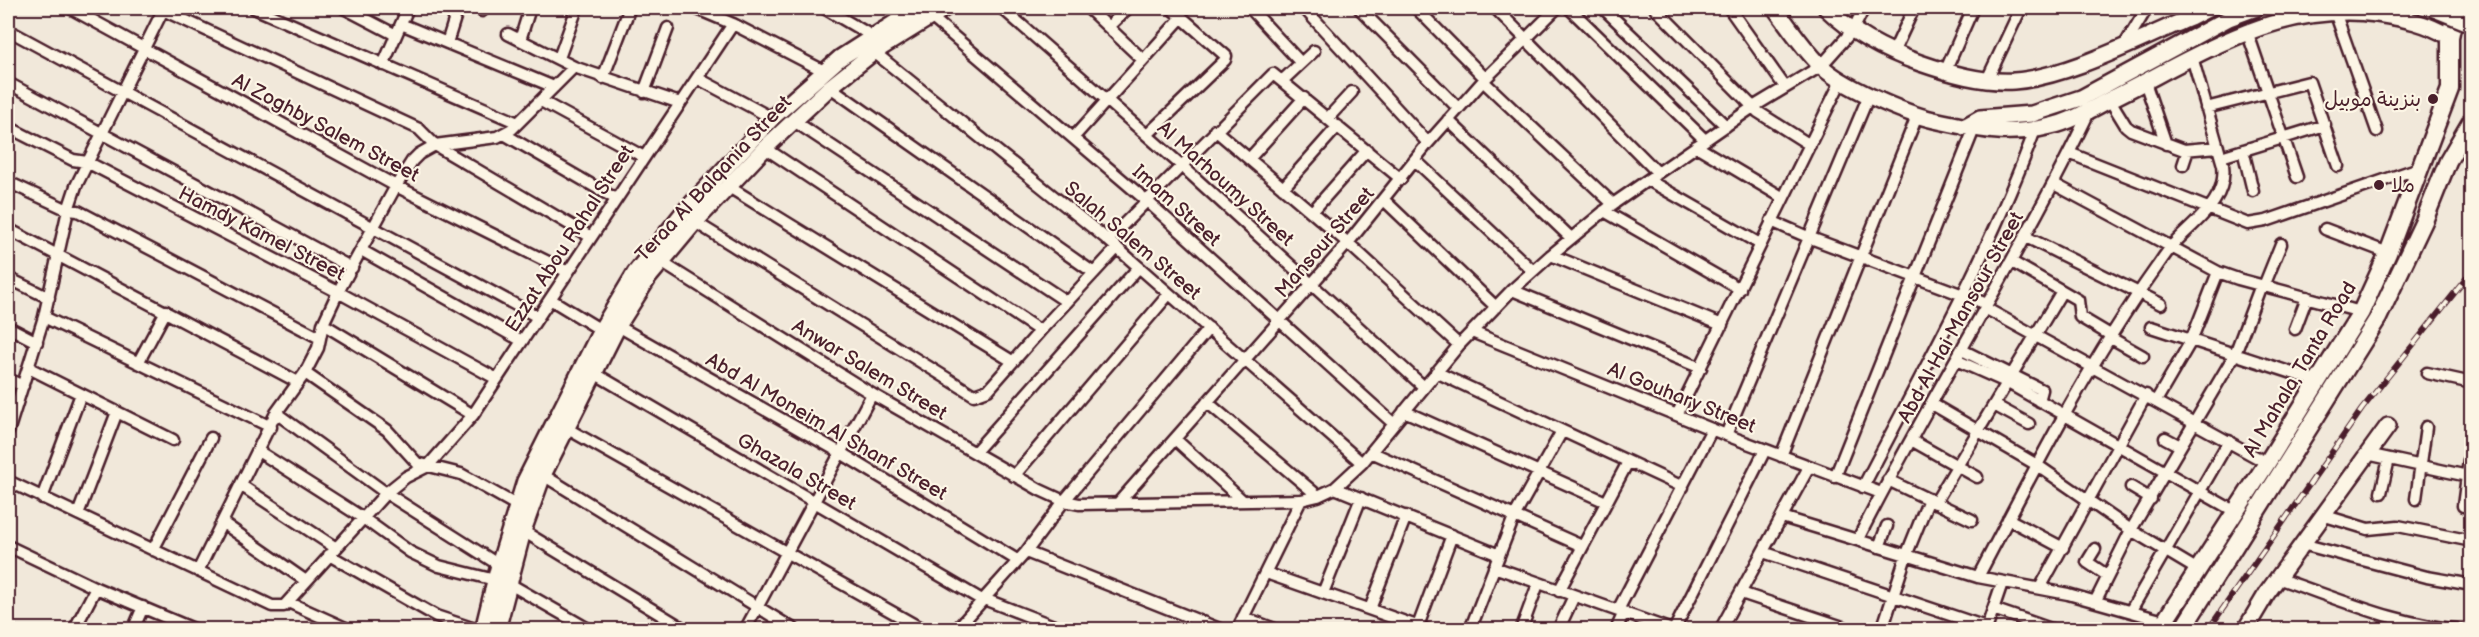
<svg xmlns="http://www.w3.org/2000/svg" width="2479" height="637" viewBox="0 0 2479 637" font-family="'Balsamiq Sans','Playpen Sans Arabic',sans-serif">
	<rect width="100%" height="100%" fill="#f1e8da"/>
	<filter id="ink" filterUnits="userSpaceOnUse"><feTurbulence type="fractalNoise" baseFrequency=".0167" numOctaves="2"/><feDisplacementMap in="SourceGraphic" scale="12" xChannelSelector="R" yChannelSelector="G"/><feConvolveMatrix kernelMatrix="1 2 1 2 8 2 1 2 1" color-interpolation-filters="sRGB"/></filter>
	<g filter="url(#ink)">
		<g fill="none" stroke-linecap="round" stroke-linejoin="round">
			<g stroke="#4a1f2b" stroke-width="15">
				<path id="street" d="M70,8L396,186L568,272
					M254,8L518,123
					M344,8L396,35
					M695,8L733,24L824,71
					M824,8L872,36
					M1002,8L1182,166L1424,387
					M1088,8L1143,60
					M1250,8L1301,63
					M1304,8L1428,143
					M1359,8L1458,108
					M1416,8L1485,78
					M1495,8L1658,173
					M1569,8L1705,140
					M1603,8L1726,126
					M1655,8L1758,112L1810,145
					M1729,8L1785,87
					M163,10L419,129L435,145L591,237
					M482,11V8
					M2335,12L2377,131
					M931,17L1147,201L1394,424
					M401,24L554,87
					M1108,27L1128,8
					M8,30L538,317
					M2247,31L2297,177
					M508,34L574,67L680,103
					M520,40L530,8
					M447,43L458,8
					M2124,46L2147,8
					M874,52L1108,240L1362,463
					M1893,53L1914,8
					M559,58L577,8
					M383,65L408,8
					M1945,72L1973,8
					M603,78L629,10
					M697,78L772,118
					M1283,80L1314,51
					M1987,80L2021,8
					M1483,81L1613,204
					M2145,82L2166,144
					M8,83L352,268
					M830,87L1094,273
					M644,92L668,28
					M2110,100L2126,126L2131,130L2184,150L2218,147
					M541,101L644,157
					M2206,108L2309,82L2338,166
					M1328,118L1352,92
					M1448,120L1571,238
					M794,121L1067,302
					M8,127L73,160L87,162L338,292L497,379
					M1215,130L1348,243L1459,345
					M504,134L616,199
					M1147,135L1225,60L1226,56L1171,8
					M1073,138L1182,17
					M1696,146L1782,197
					M765,148L1040,331
					M2243,150L2253,191
					M2069,153L2248,224L2266,221L2422,167
					M2221,157L2325,125
					M1249,159L1304,98
					M1415,160L1533,271
					M2183,165L2188,150
					M1648,180L1760,244
					M8,182L68,210L78,211L320,338
					M2054,184L2218,272L2238,279L2361,312
					M729,187L1012,361
					M1283,188L1338,126
					M1384,200L1496,307
					M1604,211L1740,289
					M1312,212L1367,150
					M1771,221L1808,237L1987,304
					M695,222L974,395L988,390L1040,331L1117,248
					M8,229L298,382
					M2325,229L2388,253
					M2026,237L2161,304
					M1108,240L1273,74L1401,179
					M361,250L522,341
					M1551,255L1722,325
					M661,262L872,394L1040,490L1064,501L1079,504L1301,500L1318,496L1335,488L1362,463L1459,345L1512,290L1551,255L1613,204L1753,107L1821,66L1853,30L1864,8
					M2012,262L2078,300L2080,317L2112,336
					M8,278L49,298
					M2264,286L2281,244
					M1512,290L1701,368
					M550,299L601,330
					M1985,308L2267,463
					M44,317L271,427
					M323,324L473,415
					M618,326L841,453L1017,560
					M8,327L37,342
					M2151,327L2317,381
					M2295,329L2307,297
					M1472,332L1726,435L1881,493
					M2111,338L2143,356
					M1962,350L2042,390L2039,401
					M1956,360L2008,383L2236,512
					M138,363L166,311
					M29,368L173,440
					M1436,372L1683,487
					M305,373L387,430L417,463L461,474L516,505
					M594,373L982,600
					M2427,373L2472,383
					M8,379L23,386
					M2156,401L2191,341L2218,272
					M1207,402L1318,496
					M1932,404L2037,465L2131,530L2198,570
					M1994,405L2029,424
					M1404,411L1606,502
					M276,413L386,493L499,565
					M1677,415L1842,79
					M566,428L924,630
					M8,432L44,317L68,210L76,186L164,8
					M1726,435L1869,95
					M2165,438L2180,446
					M1175,439L1243,501
					M1911,440L1977,477
					M258,451L363,518L410,552L439,566L495,580
					M975,452L1139,267
					M1371,452L1582,546
					M2367,454L2472,477
					M1781,456L1917,116
					M543,475L795,630
					M1014,476L1169,294
					M1835,477L1974,129
					M1888,480L1972,520
					M8,481L272,606H284L386,493L406,477L428,466L473,415L733,24
					M242,486L336,548
					M1863,487C1924,369 1989,254 2035,130
					M2131,487L2151,499
					M1335,488L1499,555
					M2381,493L2389,459
					M42,498L81,394
					M2416,499L2426,427
					M1119,502L1348,243L1428,143L1483,81L1557,8
					M1935,503L2062,291
					M2463,506L2472,438
					M78,514L117,412
					M2322,515L2368,529L2398,526L2472,541
					M1782,517L1978,577L2068,594L2164,621
					M2008,519L2063,548
					M223,523L306,581
					M523,531L686,630
					M1858,539C1931,394 2020,257 2090,110
					M2302,544L2427,577L2472,585
					M8,546L96,588L196,630
					M1879,547L1887,526
					M2095,549L2087,562L2108,576
					M153,550L211,438
					M1026,552L1222,630
					M1763,552L1986,627
					M329,555L436,616L478,630
					M1494,567L1672,630
					M198,571L276,413L305,373L318,348L323,324L338,292L396,186L412,161L419,154L435,145L497,137L512,129L574,67
					M1266,573L1428,630
					M1978,577C2033,472 2087,365 2156,268C2161,261 2166,253 2172,246C2193,222 2228,202 2223,165L2192,57
					M2277,578C2337,598 2399,626 2462,630
					M508,583L590,630
					M2040,588L2146,395
					M1559,591L1628,462
					M1323,593L1361,498
					M1741,593L1852,630
					M984,599L1064,630
					M2096,600L2131,530L2235,354L2261,285
					M288,602L350,630
					M1370,609L1406,516
					M1993,609L2054,630
					M1618,610L1712,429
					M2131,610L2229,441
					M1243,617L1277,630
					M1418,626L1452,535
					M74,630L96,588
					M133,630L143,607
					M745,630L872,394
					M956,630L1026,552L1064,501L1209,328
					M1237,630L1301,500
					M1470,630L1514,517L1562,431
					M1521,630L1538,584
					M1558,630L1574,596
					M1616,630L1624,612
					M1674,630L1765,450
					M1720,630L1809,467
					M1882,630L1906,556L1929,499
					M1986,630L2002,583"/>
			</g>
			<g stroke="#4a1f2b" stroke-width="20">
				<path id="secondary" d="M1775,8C1789,27 1803,48 1820,65C1841,86 1904,113 1934,120C1974,129 2010,137 2051,126C2073,121 2093,108 2113,98C2196,57 2279,0 2377,14C2403,18 2427,23 2450,37
					M1826,8C1852,33 1885,51 1920,63C1949,73 1982,83 2014,81C2068,77 2139,39 2190,18L2209,8
					M1964,127L1980,118L2032,114L2081,98L2229,18L2256,8
					M483,630L499,565L525,481L601,330L635,273L682,214L772,118L840,58L918,8
					M497,630L523,531L543,475L618,326L649,277L695,222L765,148L830,87L874,52L945,8
					M2245,630L2267,593L2388,426"/>
			</g>
			<g stroke="#4a1f2b" stroke-width="21">
				<path id="primary" d="M2159,630L2267,463L2361,312L2388,253L2450,89V37L2456,8
					M2182,630L2378,318L2424,221L2448,161L2472,120"/>
			</g>
			<use href="#street" stroke="#fcf5e5" stroke-width="10"/>
			<use href="#secondary" stroke="#fcf5e5" stroke-width="15"/>
			<use href="#primary" stroke="#fcf5e5" stroke-width="16"/>
			<g stroke="#4a1f2b" stroke-width="6">
				<path id="rail" d="M2208,630L2362,409L2472,271"/>
			</g>
			<use href="#rail" stroke="#fcf5e5" stroke-width="4" stroke-dasharray="11" stroke-linecap="butt"/>
			<g stroke="#4a1f2b" stroke-width="20" stroke-linecap="butt">
				<path id="secondary-bridge" d="M2432,8L2472,24"/>
			</g>
			<use href="#secondary-bridge" stroke="#fcf5e5" stroke-width="15"/>
		</g>
	</g>
	<g fill="#4a1f2b" stroke="#fcf5e5" stroke-width="2">
		<circle cx="2433" cy="99" r="6"/>
		<circle cx="2379" cy="185" r="6"/>
	</g>
	<g text-anchor="middle" stroke-width="4.5" stroke-linejoin="round" paint-order="stroke">
		<g font-size="20" fill="#4a1f2b" stroke="#fcf5e5" text-anchor="end">
			<text x="2421" y="106">بنزينة موبيل</text>
			<text x="2391" y="192" text-anchor="start">ملا</text>
		</g>
		<g font-size="20" fill="#4a1f2b" stroke="#fcf5e5">
			<text transform="translate(326 127) rotate(28)" y="7">Al Zoghby Salem Street</text>
			<text transform="translate(713 178) rotate(-47)" y="7">Teraa Al Balqania Street</text>
			<text transform="translate(1226 183) rotate(42)" y="7">Al Marhoumy Street</text>
			<text transform="translate(1177 205) rotate(42)" y="7">Imam Street</text>
			<text transform="translate(262 233) rotate(27)" y="7">Hamdy Kamel Street</text>
			<text transform="translate(569 238) rotate(-57)" y="7">Ezzat Abou Rahal Street</text>
			<text transform="translate(1133 240) rotate(40)" y="7">Salah Salem Street</text>
			<text transform="translate(1324 242) rotate(-49)" y="7">Mansour Street</text>
			<text transform="translate(1960 317) rotate(-61)" y="7">Abd Al Hai Mansour Street</text>
			<text transform="translate(870 369) rotate(31)" y="7">Anwar Salem Street</text>
			<text transform="translate(2299 369) rotate(-59)" y="7">Al Mahala, Tanta Road</text>
			<text transform="translate(1682 397) rotate(22)" y="7">Al Gouhary Street</text>
			<text transform="translate(827 426) rotate(30)" y="7">Abd Al Moneim Al Shanf Street</text>
			<text transform="translate(797 471) rotate(30)" y="7">Ghazala Street</text>
		</g>
	</g>
	<rect width="2479" height="637" fill="none" stroke="#fcf5e5" stroke-width="30"/>
	<rect x="15" y="15" width="2449" height="607" fill="none" stroke="#4a1f2b" stroke-width="2" filter="url(#ink)"/>
</svg>
